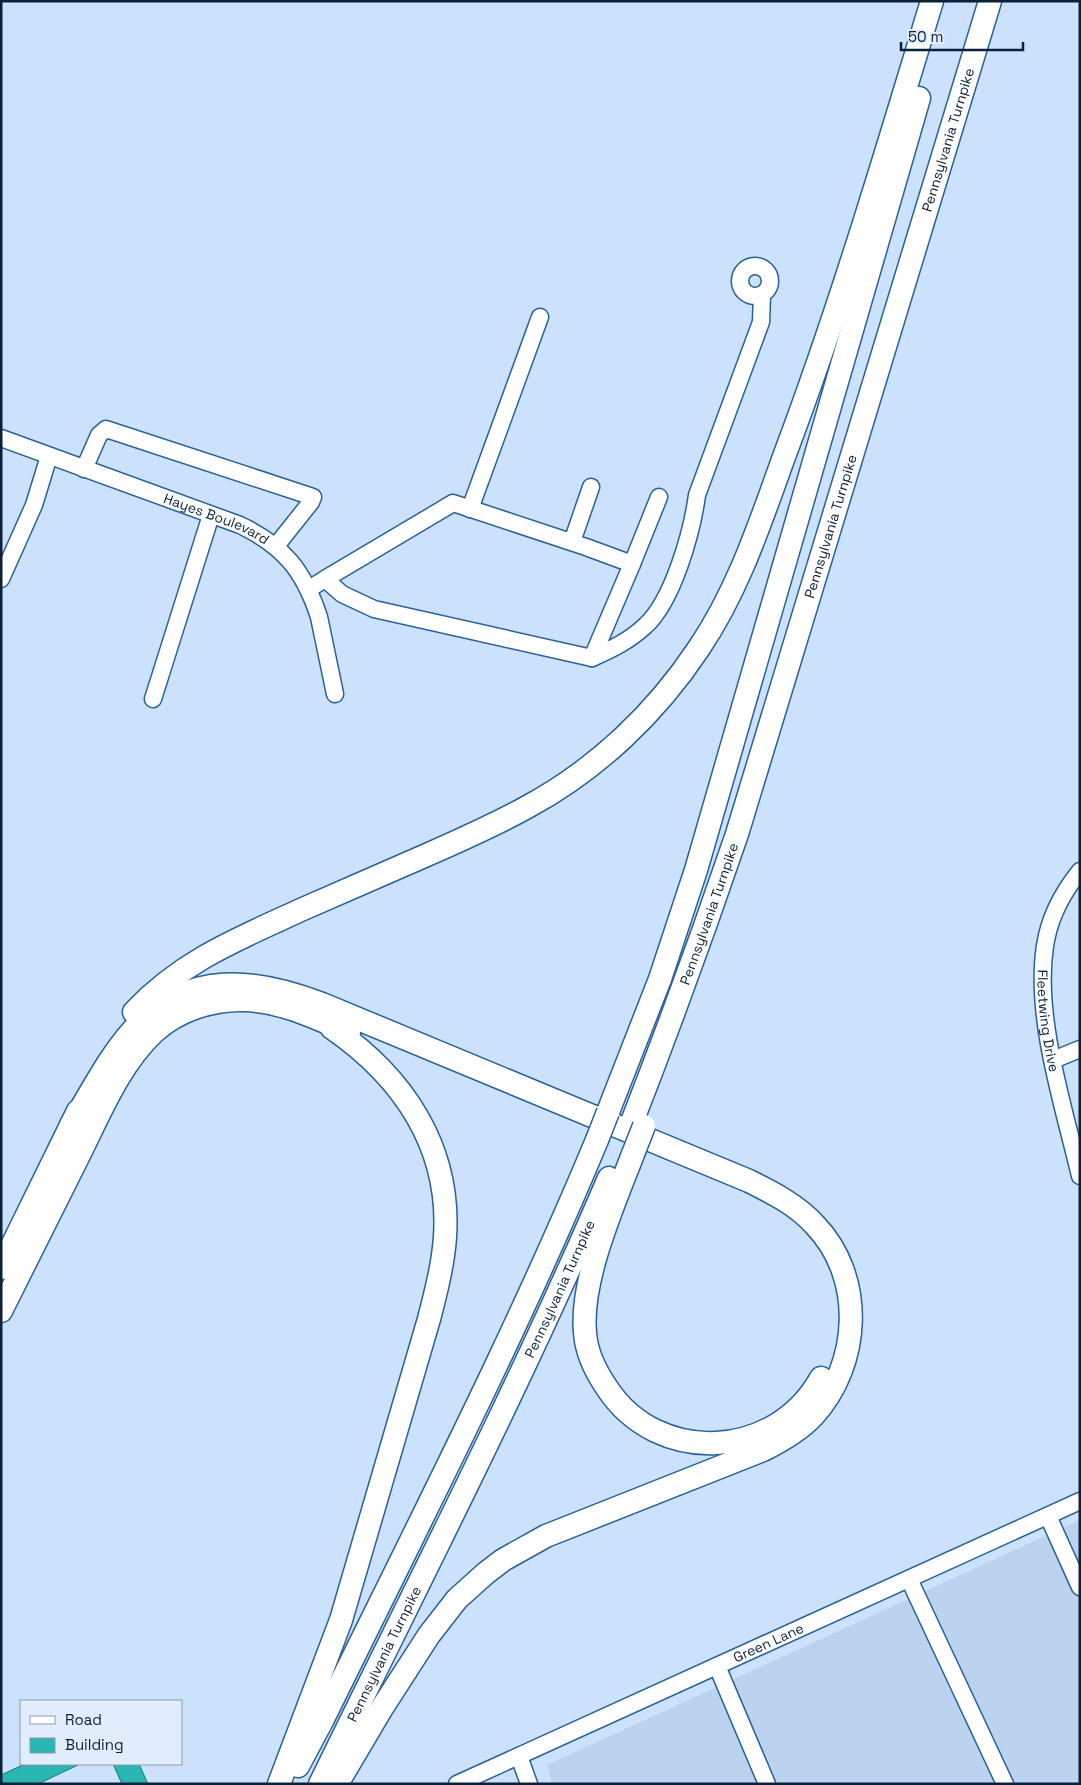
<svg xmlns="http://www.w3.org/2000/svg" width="1081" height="1785" viewBox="0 0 1081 1785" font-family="'Space Grotesk',sans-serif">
	<rect width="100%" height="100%" fill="#cbe1fc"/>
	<path fill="#bbd3ee" d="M1080,1520V1784H552L547,1765Z"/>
	<path fill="#2ab7b3" stroke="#117b78" d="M25,1764H80L38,1784H1V1775Z
		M113,1764H139L148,1784H122Z"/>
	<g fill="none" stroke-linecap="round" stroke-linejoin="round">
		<g stroke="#2a6099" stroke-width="19">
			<g id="minor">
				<circle cx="755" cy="281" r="15"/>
				<path id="s1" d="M1,438L240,525C284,546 304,571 319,617L335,694"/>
				<path d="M84,469L99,435L106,429L313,497L311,502L276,546"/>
				<path d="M470,509L540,317"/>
				<path d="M572,542L591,487"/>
				<path d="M632,564L659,497"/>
				<path d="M1,579L34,505L49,456"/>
				<path d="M309,589L325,579L453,503L586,547L632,564L592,658L374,609L342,594L325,579"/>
				<path d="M592,658C612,649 629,641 645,626C673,601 692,532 697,495L761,322L762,295"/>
				<path d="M153,699L211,515"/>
				<path id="s2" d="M1080,871C1063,892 1049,919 1045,946C1034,1017 1064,1107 1080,1176"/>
				<path d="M1053,1060L1080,1049"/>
				<path d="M1048,1516L1080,1587"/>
				<path d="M909,1579L1005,1784"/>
				<path d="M717,1666L767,1784"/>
				<path d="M519,1756L529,1784"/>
				<path id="s3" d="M457,1784L1080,1501"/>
			</g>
		</g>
		<g stroke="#2a6099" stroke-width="25">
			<g id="highway">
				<path d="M134,1012C183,960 240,938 303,909C345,891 387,872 429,854C463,839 497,824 529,806C597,769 656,713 699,648C739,589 761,520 785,454C841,305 886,153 932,1"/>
				<path d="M608,1112L660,979L696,870L919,98"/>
				<path id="s4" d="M632,1122C669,1027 704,931 737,834L990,1"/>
				<path d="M71,1125C91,1093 108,1058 133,1030C187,970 255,978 322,1004L749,1181C773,1193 797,1205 815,1225C865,1277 861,1364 813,1416C799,1431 781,1441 763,1450L546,1536L503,1560L486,1573L457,1599L429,1635L382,1708L337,1784"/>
				<path d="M633,1154C614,1204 580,1280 585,1332C586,1352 596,1372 607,1388C658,1466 776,1460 821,1378"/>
				<path d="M1,1268L78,1111"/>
				<path d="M1,1311C27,1259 53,1207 79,1155C100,1113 119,1065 154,1032C178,1010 212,999 245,1000C281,1001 316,1018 349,1032"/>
				<path d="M298,1766L323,1719C417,1527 515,1337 597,1140"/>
				<path d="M279,1784L341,1620L429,1319C436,1292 443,1265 445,1237C451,1147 403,1077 332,1028"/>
				<path id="s5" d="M320,1784C418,1583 521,1384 609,1178"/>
			</g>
		</g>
		<use href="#minor" stroke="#fff" stroke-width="16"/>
		<use href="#highway" stroke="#fff" stroke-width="22"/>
		<g stroke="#2a6099" stroke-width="25" stroke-linecap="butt">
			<path id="highway-bridge" d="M597,1140L608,1112
				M633,1154L644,1126"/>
		</g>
		<use href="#highway-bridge" stroke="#fff" stroke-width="22"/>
	</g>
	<g text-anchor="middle" stroke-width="4" stroke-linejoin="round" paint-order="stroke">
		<g font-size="14" fill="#0a2139" stroke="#e2edfb">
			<text dy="5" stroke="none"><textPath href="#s4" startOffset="1032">Pennsylvania Turnpike</textPath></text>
			<text dy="5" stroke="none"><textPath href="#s1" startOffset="230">Hayes Boulevard</textPath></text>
			<text dy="5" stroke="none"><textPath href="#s4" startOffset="628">Pennsylvania Turnpike</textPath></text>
			<text dy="5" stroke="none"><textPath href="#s4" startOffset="222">Pennsylvania Turnpike</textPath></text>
			<text dy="5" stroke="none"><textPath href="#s2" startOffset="159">Fleetwing Drive</textPath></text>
			<text dy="5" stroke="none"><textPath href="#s5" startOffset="550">Pennsylvania Turnpike</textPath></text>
			<text dy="5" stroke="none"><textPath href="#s3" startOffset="342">Green Lane</textPath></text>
			<text dy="5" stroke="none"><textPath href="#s5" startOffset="145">Pennsylvania Turnpike</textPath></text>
		</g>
	</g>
	<rect width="1081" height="1785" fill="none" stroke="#0a2139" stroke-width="5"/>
	<rect x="20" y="1700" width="162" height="65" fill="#e2edfb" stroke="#8c9bad"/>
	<rect x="30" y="1716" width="25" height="8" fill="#ffffff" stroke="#8c9bad"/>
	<text x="65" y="1725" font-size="15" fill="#0a2139">Road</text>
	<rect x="30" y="1738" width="25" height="15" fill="#2ab7b3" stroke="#8c9bad"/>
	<text x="65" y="1750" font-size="15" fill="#0a2139">Building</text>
	<path d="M901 42v8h122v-8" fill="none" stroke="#0a2139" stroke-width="2.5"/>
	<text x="908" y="42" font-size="15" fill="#0a2139" stroke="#e2edfb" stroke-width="4" paint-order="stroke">50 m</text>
</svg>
